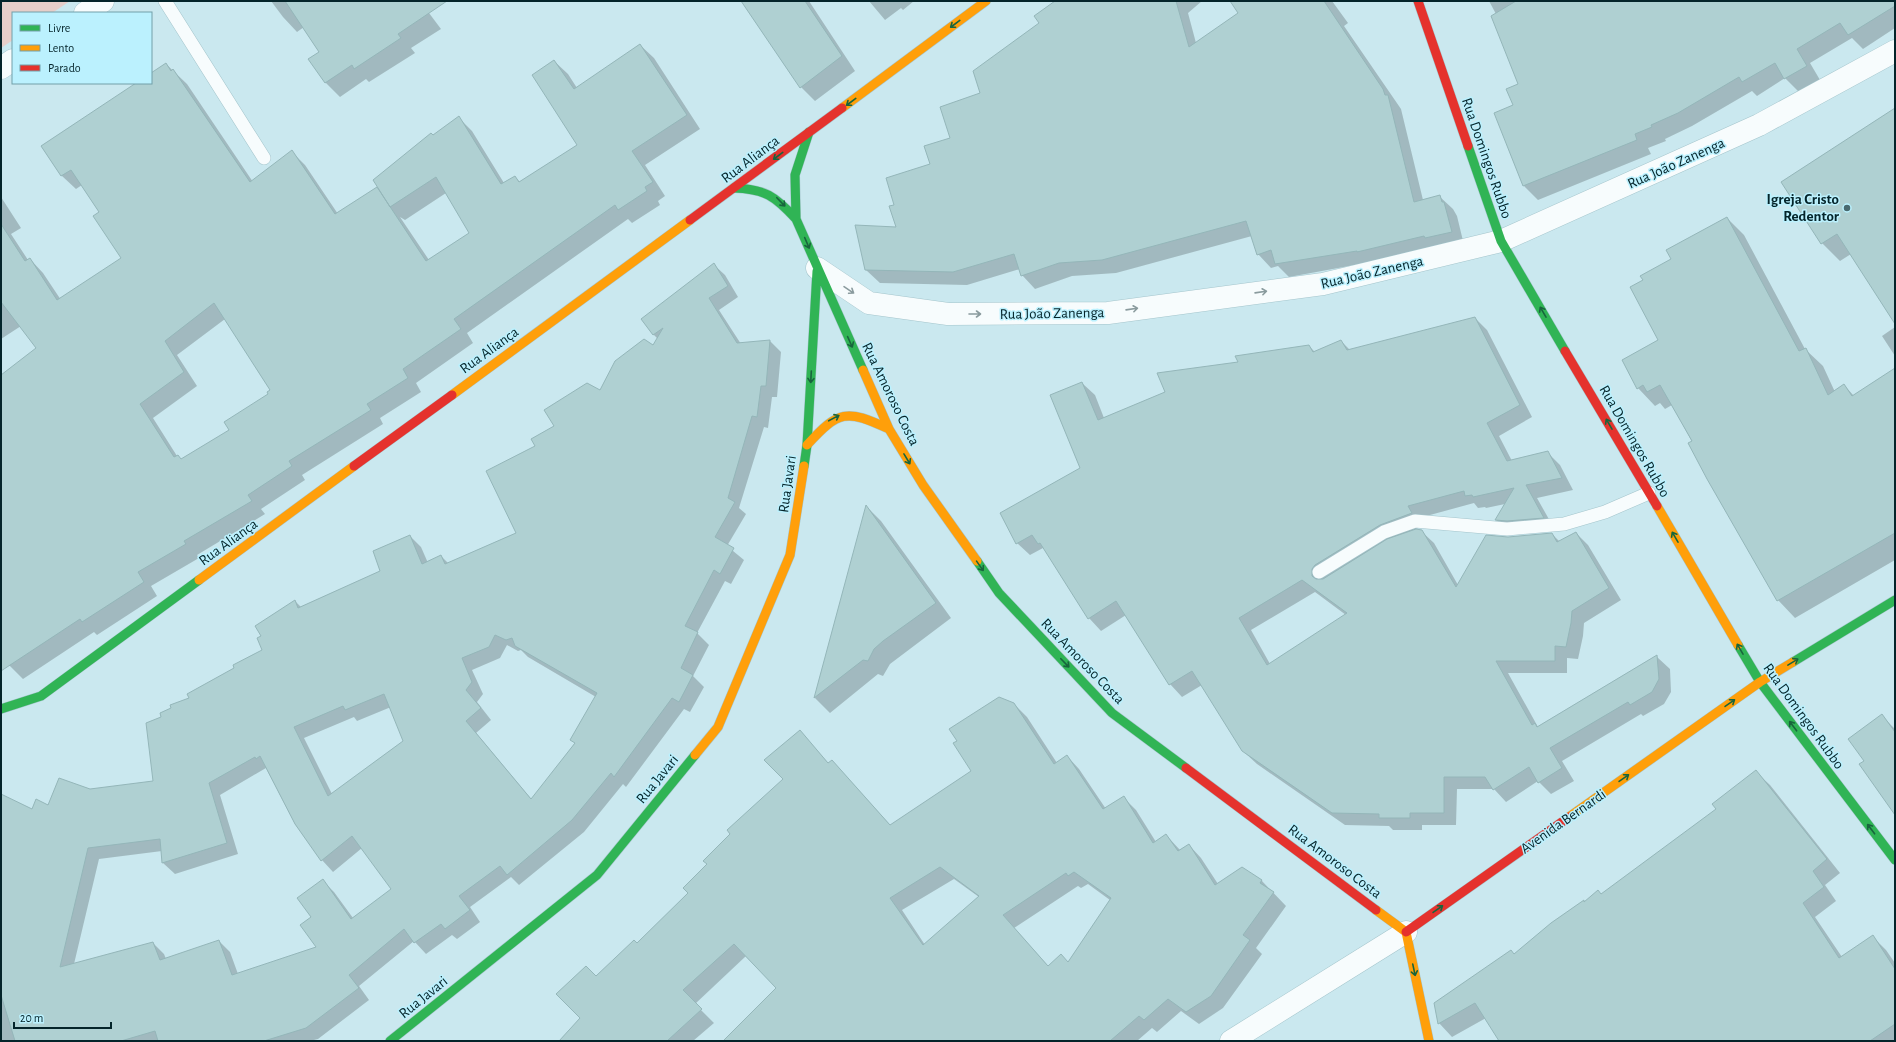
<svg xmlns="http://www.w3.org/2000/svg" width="1896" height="1042" viewBox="0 0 1896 1042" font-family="'Alegreya Sans',sans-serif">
	<rect width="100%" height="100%" fill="#cae8ef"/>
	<path fill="#e6cec9" d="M1,1H70L52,13H13V40L1,48Z"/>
	<path fill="#0003" fill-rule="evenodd" d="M271,1H420L441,29L411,48L415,53L369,82L366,79L340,97L325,82L321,53L304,27L297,32L283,17Z
		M743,1H809L855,71L815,101L801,87Z
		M869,1H914L903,10L901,8L885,20Z
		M1056,1H1202L1188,13L1196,43L1240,13L1231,1H1332L1348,23L1344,26L1401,109L1423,200L1439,196L1453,209L1457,216L1464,245L1289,277L1278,266L1271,268L1258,254L1252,236L1116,273L1072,276L1035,289L1022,275L1020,269L967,285L880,283L866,270L897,228L895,205L931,165L981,94L1041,23Z
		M1489,1H1895V28L1863,49L1852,38L1810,63L1820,80L1799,92L1785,78L1757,96L1752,91L1692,126L1665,139L1666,141L1648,148L1651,154L1538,200L1524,186L1496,114L1514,105L1519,85L1496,14Z
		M640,45L654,58L700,129L645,165L665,196L658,201L660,205L632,223L628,219L467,333L473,343L416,383L421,392L380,418L383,424L302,475L305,480L261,509L265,514L197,555L199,558L151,586L157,596L97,635L94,632L23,679L9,665L1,653V377L146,264L101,212L82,185L76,189L62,176L42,146L138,83H151V74L166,64L187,84L253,182L292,152L305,165L338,214L377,189L381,193L433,136L459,118L472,131L504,183L515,177L520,182L578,145L554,61L568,74L577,88ZM446,193L470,233L429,260L400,217L405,220ZM225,319L271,391L270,394L230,430L182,460L177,456L153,418L197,386L177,355Z
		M1895,109V322L1851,254L1840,261L1822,243L1782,182Z
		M1,197L21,228L11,234L28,260L30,259L43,273L61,300L1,339Z
		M1727,218L1744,235L1805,349L1823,366L1835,392L1844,385L1854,396L1895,369V560L1795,618L1778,600L1672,405L1665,409L1660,403L1655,406L1638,388L1623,361L1660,341L1644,280Z
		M713,264L725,275L738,297L719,310L741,344L770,341L781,352L777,397H772L768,428L764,427L739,508L746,514L727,546L744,560L731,584L725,581L697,633L709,645L693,676L704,687L690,712L684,709L626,787L623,784L584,832L519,885L511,877L470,907L480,922L457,939L452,935L426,954L414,941L359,986L369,1000L318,1039L310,1041H1V806L32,810L90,790L154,782L162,718L263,650L262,637L295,601L301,607L382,571L410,536L421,547L428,563L441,556L449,564L517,533L536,446L555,426L601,392L654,346L658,339L653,334ZM507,645L518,651L521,650L528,657L596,697L575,743L532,800L476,733L491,720L477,702L483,694L472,670L500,658ZM391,707L404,741L332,794L304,738L354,717L357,721ZM266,768L295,824L322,860L333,872L362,848L393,890L353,918L334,892L323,881L312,917L318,947L238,974L230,952L219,941L166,959L164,954L153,943L74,964L99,859L162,851L163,863L175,874L238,854L220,795Z
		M1475,318L1487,330L1532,417L1499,436L1512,461L1548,453L1560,465L1573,490L1537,498L1555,530L1509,532L1496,520L1505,504L1486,508L1485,507L1478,508L1474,503L1419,518L1424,526L1413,530L1421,531L1434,543L1458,585L1508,538L1552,534L1560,542L1576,533L1588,545L1621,600L1584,623L1583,636L1578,659L1567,658V673H1508L1538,727L1657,657L1670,669L1671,692L1664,704L1643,716L1641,714L1562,761L1574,781L1551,794L1538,781L1506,802L1494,789H1457L1456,825H1422V830H1393L1389,826L1345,825L1257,764L1244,752L1202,685L1182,697L1170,684L1126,615L1101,631L1089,618L1047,551L1043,548L1030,555L1017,543L1081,469L1082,383L1095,395L1104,418L1240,363L1309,346L1315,352L1341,341L1350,350ZM1315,592L1346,615L1270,664L1251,630Z
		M1895,327V356L1882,336Z
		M867,507L881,521L951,618L890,664L883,676L878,674L830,713L815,698Z
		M1014,704L1027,717L1057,763L1067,756L1079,769L1106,809L1124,798L1136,810L1156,842L1166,835L1180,850L1189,845L1201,858L1218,884L1242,868L1262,881L1286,906L1256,948L1262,954L1223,1008L1199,1024L1181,1011L1157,1032L1152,1028L1137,1041H734L777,988L746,956L695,1004L714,1023L693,1041H560L581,1018L596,978L637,945L689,893L709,864L784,779L800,732L829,764L844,774L891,826L973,771ZM954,879L979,897L925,945L902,910ZM1088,884L1110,900L1068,963L1049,967L1014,928L1078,886L1081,888Z
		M1882,716L1895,729V809L1865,761Z
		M1756,772L1770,785L1840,873L1825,885L1836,901L1815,917L1842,957L1873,937L1886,950L1895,963V1041H1501L1486,1018L1452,1037L1439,1023L1435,1004L1515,955L1583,901L1585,903L1602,895L1718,809Z"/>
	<path fill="#afd0d2" stroke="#94b6b9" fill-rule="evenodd" d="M285,1H447L398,34L401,38L354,69L352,65L325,83L308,59L319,52Z
		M741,1H805L842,56L800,88Z
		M1055,1H1176L1189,47L1238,13L1230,1H1324L1383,89L1385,95H1388L1414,202L1440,195L1442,202H1444L1452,232L1425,238L1424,236L1357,252V251L1275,264L1271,250L1257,255L1246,221L1102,260L1059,263L1021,276L1014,254L953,272L865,270L855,225L896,227L889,206L894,205L886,178L930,164L924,146L950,138L940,107L980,93L973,71L1039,23L1034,16Z
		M1516,1H1895V6L1848,35L1840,23L1797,49L1807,66L1784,79L1775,63L1742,82L1739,77L1678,113L1651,125L1652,127L1635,134L1637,140L1523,186L1494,113L1513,105L1506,89L1518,84L1491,16Z
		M640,44L687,115L632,151L653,182L645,187L647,191L618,210L615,205L454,319L461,329L403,369L408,378L367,404L371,410L289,461L292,466L248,495L252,501L184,541L186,544L138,572L144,582L82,622L80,619L1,671V375L36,348L1,302V224L25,261L30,258L57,300L121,258L93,216L99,212L71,170L61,176L41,146L136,83H151V73L166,63L171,71L173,69L250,182L292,150L335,214L377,187L426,261L469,233L436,177L390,207L373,180L431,133L433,135L459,116L501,184L515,176L519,182L577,145L532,75L554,60L574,89ZM214,303L270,390L267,392L268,394L224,422L229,430L181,459L178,455L174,457L140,404L184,372L165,341Z
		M1895,108V324L1837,234L1821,244L1781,182Z
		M1727,217L1799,351L1806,348L1828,395L1844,384L1852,396L1895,368V533L1777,601L1707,479L1688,443L1692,441L1660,385L1647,392L1643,385L1637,389L1622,360L1658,340L1630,287L1643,280L1640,276L1671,259L1666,250Z
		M714,263L728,286L709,298L737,343L770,340L766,386H761L757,417L752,416L728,498L735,502L715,537L734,548L720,574L714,570L685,626L698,632L681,668L693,675L679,702L672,698L614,777L611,773L572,820L507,875L500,866L459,896L470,910L445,929L441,924L414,943L404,929L349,975L359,988L306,1028L264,1041H158L155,1031L121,1041H15L1,995V794L32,809L36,799L48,805L59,778L90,789L153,781L146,723L161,717L160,713L171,708L170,705L189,698L187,694L234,668L233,665L262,650L257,638L261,636L255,626L295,600L298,608L380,571L373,551L410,535L422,564L441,555L445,564L516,533L486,471L535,446L531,439L554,426L544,410L587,383L600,390L615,361L644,339L653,345L663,328L653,335L641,319ZM495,635L506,640L512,638L515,646L597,693L570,740L575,743L531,799L466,721L481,708L466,690L472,682L462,658L489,647ZM384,694L403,741L328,796L294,727L343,706L345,710ZM260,756L295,824L321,861L352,836L391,889L351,919L323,879L297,898L311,917L300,925L316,947L232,975L219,940L160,960L153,942L60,967L88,848L160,839L162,863L227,843L209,783L255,757L256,759Z
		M1475,317L1520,405L1487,423L1507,461L1548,451L1562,478L1526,485L1544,518L1507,521L1495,520L1514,488L1473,497L1472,495L1465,496L1464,491L1408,506L1412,513L1380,525L1315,565L1312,569V576L1316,579H1323L1387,539L1416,529L1422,530L1456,587L1486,535L1508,537L1552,533L1557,542L1576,532L1609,588L1572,611L1571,623L1566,647L1555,646V661H1496L1532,725L1535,723L1537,727L1657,655L1659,679L1652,692L1630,705L1628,702L1550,748L1562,768L1538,783L1529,767L1493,790L1485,777H1444V813H1410V818H1379V814L1332,813L1242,751L1192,671L1169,685L1116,601L1088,619L1040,543L1038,544L1032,535L1016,544L1000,513L1080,468L1050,395L1082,382L1098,420L1165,392L1157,373L1238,362L1235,356L1309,345L1313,352L1341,340L1347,350ZM1302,580L1347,613L1267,665L1239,618Z
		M866,505L936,603L883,641L874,649L868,661L863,660L814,698Z
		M999,697L1014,703L1054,764L1067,755L1103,809L1124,796L1153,843L1166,834L1178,851L1189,844L1215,885L1242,867L1262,880L1260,883L1274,892L1243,935L1250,940L1211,996L1186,1012L1168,999L1144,1020L1139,1016L1110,1041H723L776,988L734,944L683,990L702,1009L667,1041H559L580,1018L556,994L586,966L596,976L634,940L637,943L688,893L683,888L707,864L703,861L730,834L727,830L783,779L764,760L800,730L828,763L832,760L890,825L971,771L953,743L957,741L949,729ZM940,867L979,896L923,945L890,898ZM1074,872L1111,898L1068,962L1061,954L1048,966L1003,915L1066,873L1068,876Z
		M1882,714L1895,732V815L1859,764L1864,761L1848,739Z
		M1756,770L1827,859L1813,871L1824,887L1803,903L1839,958L1873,935L1895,969V1024L1870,1041H1499L1475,1003L1438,1024L1434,1003L1511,950L1514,954L1551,923L1584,900V902L1598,890L1601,894L1716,809L1712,804Z"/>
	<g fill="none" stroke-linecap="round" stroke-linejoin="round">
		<g stroke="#a4c5cc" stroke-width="14">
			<path id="lane" d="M165,1L264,158
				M1319,572L1384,532L1415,521L1507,529L1564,524L1605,512L1649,493"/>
		</g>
		<g stroke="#a4c5cc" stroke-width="23">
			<path id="street" d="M85,13L103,1
				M1,68L13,60
				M817,268L869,303L948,314L1108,313L1323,284L1501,241L1759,125L1895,51
				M1231,1041L1406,932"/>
		</g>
		<g stroke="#a4c5cc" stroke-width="10">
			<path id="fast" d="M1468,146L1501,241L1565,351
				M734,188C765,189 775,196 796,219L863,370
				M796,219L795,175L809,132
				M804,466L807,445L817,271
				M977,561L999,593L1112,713L1186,768
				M1738,645L1760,682L1895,860
				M1793,662L1895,600
				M1,709L41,696L199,580
				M390,1041L597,875L695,755"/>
		</g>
		<g stroke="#a4c5cc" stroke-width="10">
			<path id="slow" d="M842,108L986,1
				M863,370L889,429L923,485L977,561
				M452,395L690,220
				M807,445C839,410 846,409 889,429
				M1657,506L1738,645
				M199,580L354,466
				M695,755L718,727L790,555L804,466
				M1569,817L1760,682L1793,662
				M1376,910L1406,932L1429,1041"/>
		</g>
		<g stroke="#a4c5cc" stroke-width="10">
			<path id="jam" d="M1418,1L1468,146
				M690,220L842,108
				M1565,351L1657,506
				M354,466L452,395
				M1186,768L1376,910
				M1406,932L1569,817"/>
		</g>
		<use href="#lane" stroke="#f7fcfd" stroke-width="13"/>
		<use href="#street" stroke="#f7fcfd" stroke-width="22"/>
		<use href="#fast" stroke="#30b455" stroke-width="9"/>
		<use href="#slow" stroke="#ff9f0a" stroke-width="9"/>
		<use href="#jam" stroke="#e5322d" stroke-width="9"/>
	</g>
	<defs><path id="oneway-shaft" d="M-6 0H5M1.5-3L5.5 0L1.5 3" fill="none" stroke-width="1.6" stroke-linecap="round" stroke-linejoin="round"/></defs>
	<g stroke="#18653d">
		<use href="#oneway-shaft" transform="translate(955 24) rotate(143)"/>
		<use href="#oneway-shaft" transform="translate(851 102) rotate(143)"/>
		<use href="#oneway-shaft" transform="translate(778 156) rotate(143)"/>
		<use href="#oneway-shaft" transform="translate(781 202) rotate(46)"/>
		<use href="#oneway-shaft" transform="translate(807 243) rotate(67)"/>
		<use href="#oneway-shaft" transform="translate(1543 312) rotate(-120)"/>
		<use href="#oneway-shaft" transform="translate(850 342) rotate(66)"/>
		<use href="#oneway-shaft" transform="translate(811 377) rotate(93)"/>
		<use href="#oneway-shaft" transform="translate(834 418) rotate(-28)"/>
		<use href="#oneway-shaft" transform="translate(1609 424) rotate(-120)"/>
		<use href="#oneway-shaft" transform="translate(907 459) rotate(59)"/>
		<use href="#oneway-shaft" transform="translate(1675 537) rotate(-120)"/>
		<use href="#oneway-shaft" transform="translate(980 566) rotate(55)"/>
		<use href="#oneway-shaft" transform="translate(1740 649) rotate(-120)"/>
		<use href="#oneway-shaft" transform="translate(1793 662) rotate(-31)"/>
		<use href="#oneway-shaft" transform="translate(1065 663) rotate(46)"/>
		<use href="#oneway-shaft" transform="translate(1730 703) rotate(-35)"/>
		<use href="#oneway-shaft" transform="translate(1793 726) rotate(-127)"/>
		<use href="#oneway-shaft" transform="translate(1624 778) rotate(-35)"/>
		<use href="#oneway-shaft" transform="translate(1871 829) rotate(-127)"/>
		<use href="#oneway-shaft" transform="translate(1438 909) rotate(-35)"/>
		<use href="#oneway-shaft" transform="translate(1414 970) rotate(78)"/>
	</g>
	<g stroke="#8a9b9e">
		<use href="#oneway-shaft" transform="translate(849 290) rotate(34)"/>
		<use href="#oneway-shaft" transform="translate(1261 292) rotate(-8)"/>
		<use href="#oneway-shaft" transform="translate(1132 309) rotate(-8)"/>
		<use href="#oneway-shaft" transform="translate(975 314)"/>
	</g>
	<circle fill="#49696f" stroke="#bbf1fe" stroke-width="1.5" cx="1847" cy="208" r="4"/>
	<g text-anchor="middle" stroke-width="3" stroke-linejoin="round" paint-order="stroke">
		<g font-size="15" fill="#04242a" stroke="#bbf1fe">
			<text transform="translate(1487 158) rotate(71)" y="5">Rua Domingos Rubbo</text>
			<text transform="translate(750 159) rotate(-37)" y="5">Rua Aliança</text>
			<text transform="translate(1676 163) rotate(-24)" y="5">Rua João Zanenga</text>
			<text transform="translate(1372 272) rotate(-13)" y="5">Rua João Zanenga</text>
			<text transform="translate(1052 313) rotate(-1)" y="5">Rua João Zanenga</text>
			<text transform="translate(489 350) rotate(-36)" y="5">Rua Aliança</text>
			<text transform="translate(891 394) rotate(64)" y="5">Rua Amoroso Costa</text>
			<text transform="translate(1635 441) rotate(60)" y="5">Rua Domingos Rubbo</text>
			<text transform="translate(787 484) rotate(-82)" y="5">Rua Javari</text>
			<text transform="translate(228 542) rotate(-36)" y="5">Rua Aliança</text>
			<text transform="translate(1083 661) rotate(46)" y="5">Rua Amoroso Costa</text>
			<text transform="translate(1804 716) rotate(54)" y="5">Rua Domingos Rubbo</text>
			<text transform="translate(657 779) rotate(-51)" y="5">Rua Javari</text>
			<text transform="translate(1563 821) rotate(-35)" y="5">Avenida Bernardi</text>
			<text transform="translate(1335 861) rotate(37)" y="5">Rua Amoroso Costa</text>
			<text transform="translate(423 997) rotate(-39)" y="5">Rua Javari</text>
		</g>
		<g font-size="15" font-weight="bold" fill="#04242a" stroke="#bbf1fe" text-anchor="end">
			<text x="1839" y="204">Igreja Cristo<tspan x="1839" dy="17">Redentor</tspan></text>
		</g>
	</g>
	<rect width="1896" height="1042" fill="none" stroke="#04242a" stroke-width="4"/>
	<rect x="12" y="12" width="140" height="72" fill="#bbf1fe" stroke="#729fa9"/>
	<rect x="20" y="25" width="20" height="6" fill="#30b455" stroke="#729fa9"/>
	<text x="48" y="32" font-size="12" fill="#04242a">Livre</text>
	<rect x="20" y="45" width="20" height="6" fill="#ff9f0a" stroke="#729fa9"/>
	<text x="48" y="52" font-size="12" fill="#04242a">Lento</text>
	<rect x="20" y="65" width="20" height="6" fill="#e5322d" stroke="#729fa9"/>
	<text x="48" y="72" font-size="12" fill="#04242a">Parado</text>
	<path d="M14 1022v6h97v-6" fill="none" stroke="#04242a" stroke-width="2"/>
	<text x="20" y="1022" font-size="12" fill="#04242a" stroke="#bbf1fe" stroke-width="3" paint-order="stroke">20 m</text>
</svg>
